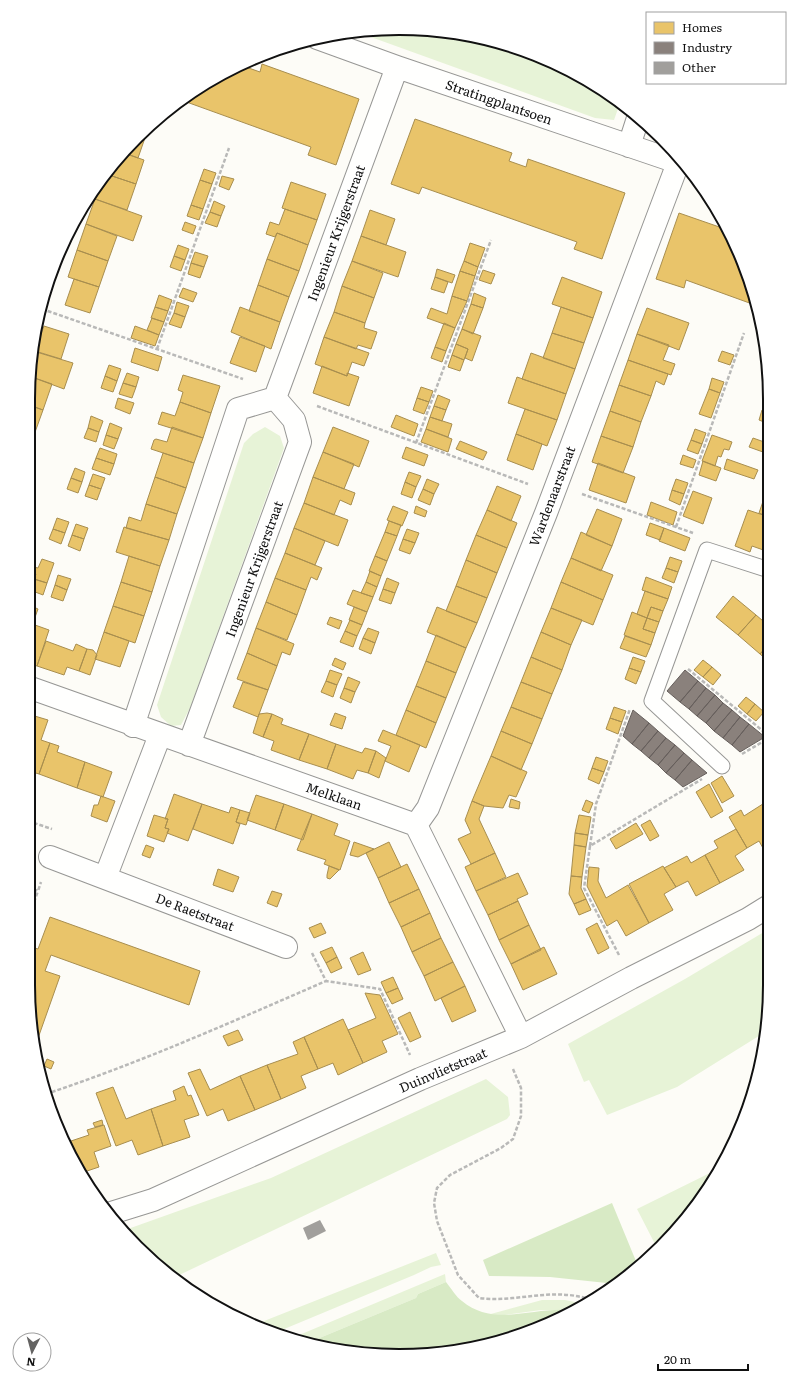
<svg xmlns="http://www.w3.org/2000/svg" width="798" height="1384" viewBox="0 0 798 1384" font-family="Literata,serif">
	<rect width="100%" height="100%" fill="#fdfcf7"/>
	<path fill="#e7f3d7" d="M399,28C423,30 448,30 471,35C521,45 581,71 620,103L614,120L595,118L357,32Z
		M265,427L280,436L284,448L190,708L181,725L171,726L161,717L157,705L244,443L253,434Z
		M769,929V1009L765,1032L677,1087L607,1115L589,1080L584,1082L568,1044L685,979Z
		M486,1079L508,1097L510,1115L507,1119L175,1277L125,1230L271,1178Z
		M718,1169L708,1191L656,1246L637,1209Z
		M436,1253L441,1265L431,1267L414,1275L277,1332L259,1323Z
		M445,1274L446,1282L418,1294L416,1298L305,1344L292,1338Z
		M542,1300H565L580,1303L567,1310H541L498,1316L487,1315Z"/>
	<path fill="#d8eac5" d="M612,1203L638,1266L625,1279L616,1284L550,1277L489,1276L483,1260Z
		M446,1282C451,1288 456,1297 462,1301C493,1327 530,1308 567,1310L519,1336L399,1356L305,1344L416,1298L418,1294Z"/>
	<path fill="#e9c46a" stroke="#a88e4f" d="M244,63L243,66L260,72L262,64L359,99L336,165L308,155L311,147L181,100L193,91Z
		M415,119L512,153L509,161L526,167L528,159L625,193L602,259L574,249L577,242L422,187L419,194L391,184Z
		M144,131L147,132L138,158L124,153Z
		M124,153L144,160L136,184L106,174Z
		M204,169L216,173L212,184L200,180Z
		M106,174L136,184L127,210L95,199L102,178Z
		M222,176L234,179L229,190L219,186Z
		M200,180L212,184L203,209L191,205Z
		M291,182L326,194L317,220L282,208Z
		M95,199L142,216L133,241L86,224Z
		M214,201L225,206L221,216L210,212Z
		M191,205L203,209L199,220L187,216Z
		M285,209L317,220L308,245L277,233L275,237L266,234L270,222L279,225Z
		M370,210L395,219L386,245L361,236Z
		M210,212L221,216L217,227L205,223Z
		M679,213L728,230L750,280L755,305L686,280L684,288L656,279Z
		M185,222L196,226L193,234L182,230Z
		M86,224L117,236L108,261L77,250Z
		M277,233L308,245L299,271L267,259Z
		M361,236L406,252L398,277L352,261Z
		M470,243L485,248L478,267L464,261Z
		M178,245L189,249L185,260L174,256Z
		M77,250L108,261L99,287L68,277Z
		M195,252L208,256L204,267L191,263Z
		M174,256L185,260L181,271L170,267Z
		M267,259L299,271L289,297L258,285Z
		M352,261L383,273L374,298L342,286Z
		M464,261L478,267L475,276L460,271Z
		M191,263L204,267L200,278L188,274Z
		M437,269L455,275L452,283L435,277Z
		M483,270L495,274L491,284L479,280Z
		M460,271L475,276L467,301L452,296Z
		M435,277L448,282L444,293L431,289Z
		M562,277L602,292L593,318L552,304Z
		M74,279L99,287L90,313L65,305Z
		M258,285L289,297L280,322L249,311Z
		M342,286L374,298L365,323L334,312Z
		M183,288L197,293L193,302L179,297Z
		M474,293L486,298L483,308L471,304Z
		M159,295L172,300L168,311L155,307Z
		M452,296L467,301L455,328L427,318L431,308L447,314Z
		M177,302L189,306L185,317L174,313Z
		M471,304L483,308L473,334L462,329Z
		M155,307L168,311L164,322L151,318Z
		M240,307L280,322L271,349L231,332Z
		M561,307L593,318L584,343L552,333Z
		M647,308L689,323L679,350L637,334Z
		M334,312L365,323L364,328L377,332L371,349L358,345L356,349L324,337Z
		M174,313L185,317L181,328L169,324Z
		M152,318L164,322L159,335L147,330Z
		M444,323L455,328L446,351L435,347Z
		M44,326L69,334L61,359L35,351Z
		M135,326L159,335L155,346L131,338Z
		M462,329L481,336L472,361L465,358L468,349L456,344Z
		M552,333L584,343L575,369L543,358Z
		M637,334L669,345L663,360L675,364L671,375L628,360Z
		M240,337L265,346L256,372L230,363Z
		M324,337L369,353L364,366L352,362L347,376L315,364Z
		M456,344L468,349L464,360L452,355Z
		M435,347L446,351L442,362L431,358Z
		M135,348L162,357L158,371L131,362Z
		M33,351L73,363L64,389L29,376Z
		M722,351L734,355L730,365L718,361Z
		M531,353L575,369L566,394L522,379Z
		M452,355L464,360L460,371L448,367Z
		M628,360L668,374L664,385L656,381L651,396L619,385Z
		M109,365L121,369L117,381L105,376Z
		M322,366L347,376V373L359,377L349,406L313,393Z
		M127,373L139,377L136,387L123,383Z
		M183,375L220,386L211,413L180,402L183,392L178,390Z
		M29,376L52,384L43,410L29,405Z
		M105,376L117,381L113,392L101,388Z
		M517,377L566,394L557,420L508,403Z
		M712,378L724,382L720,393L709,389Z
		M123,383L136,387L132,398L119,394Z
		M619,385L651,396L641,422L610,411Z
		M421,387L433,391L429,402L417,398Z
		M709,389L720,393L711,418L699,414Z
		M438,395L450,400L446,410L434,406Z
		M118,398L134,403L130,414L115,408Z
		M417,398L429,402L424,414L413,410Z
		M180,402L211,413L203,438L158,424L162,412L175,416Z
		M29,405L43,410L34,435L29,434Z
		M434,406L446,410L442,421L430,417Z
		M525,409L557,420L547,446L516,434Z
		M762,410L769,413V424L759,420Z
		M610,411L641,422L633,447L601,436Z
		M396,415L418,424L414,436L391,427Z
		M91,416L103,421L99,432L88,428Z
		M430,417L452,424L448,437L426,429Z
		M110,423L122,428L118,439L106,435Z
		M172,427L203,438L194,463L151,449L154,440L156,439L167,442Z
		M333,427L369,441L359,467L323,452Z
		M88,428L99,432L96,442L84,438Z
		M426,429L452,439L448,452L421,442Z
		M695,429L706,433L702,444L691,440Z
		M29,434L34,435L29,449Z
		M516,434L542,444L533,470L507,460Z
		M106,435L118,439L114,449L103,445Z
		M712,435L732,442L729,450L724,449L721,457L718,456L715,466L702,461Z
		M601,436L633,447L623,473L592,462Z
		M753,438L767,443L763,452L749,447Z
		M691,440L702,444L698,454L687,450Z
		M460,441L487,452L483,460L456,449Z
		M406,447L428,455L424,466L402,458Z
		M100,448L117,454L114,464L96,458Z
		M323,452L354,464L344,489L313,477Z
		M163,453L194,463L186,488L155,477Z
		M683,455L696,460L693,468L680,464Z
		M96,458L114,464L110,475L92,469Z
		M727,459L758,470L754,479L724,469Z
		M703,461L721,468L716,481L699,475Z
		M598,463L635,477L626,503L589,490Z
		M29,464L35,466L29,484Z
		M75,468L85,472L82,482L71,478Z
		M409,472L421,476L416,487L405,482Z
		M93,474L105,478L101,489L89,485Z
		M155,477L186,488L177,514L146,504Z
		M313,477L355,493L351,505L340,500L334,515L304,503Z
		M71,478L82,482L78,493L67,489Z
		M427,479L439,484L434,494L423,489Z
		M676,479L688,483L684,494L672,490Z
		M405,482L416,487L412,498L401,494Z
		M769,484V517L759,513Z
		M89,485L101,489L97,500L85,496Z
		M497,486L521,496L511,521L487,510Z
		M423,489L434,494L430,505L418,500Z
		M672,490L684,494L680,505L669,500Z
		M693,491L712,498L703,524L683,516Z
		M651,502L677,512L673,525L647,515Z
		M304,503L348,520L338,546L294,528Z
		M146,504L177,514L169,540L126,528L129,517L141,521Z
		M393,506L408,512L402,526L387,520Z
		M416,506L427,511L425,517L414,513Z
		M597,509L622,519L612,546L586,535Z
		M487,510L517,523L507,548L476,535Z
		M748,510L769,517V552L752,546L750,552L735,546Z
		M57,518L69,522L65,533L53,529Z
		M389,521L401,525L397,536L385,532Z
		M650,523L664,528L660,540L646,535Z
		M76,524L88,528L84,539L72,535Z
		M124,527L169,540L160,566L116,552Z
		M294,528L325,541L315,565L285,553Z
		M664,528L690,538L685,551L659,541Z
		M53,529L65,533L61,544L49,539Z
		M407,529L419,533L415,543L403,539Z
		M385,532L397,536L387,561L375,556Z
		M581,532L612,546L601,571L571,558Z
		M72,535L84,539L80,551L68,546Z
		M476,535L507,548L497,573L466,560Z
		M403,539L415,543L410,554L399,550Z
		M29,549L35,551L32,561L29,560Z
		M285,553L322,568L317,580L311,577L306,590L275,578Z
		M129,556L160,566L152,592L121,582Z
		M375,556L387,561L381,576L369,571Z
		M670,557L682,561L678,572L666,568Z
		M571,558L613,575L603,600L561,582Z
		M42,559L54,563L47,583L34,579L36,574L32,572L34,567L38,568Z
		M466,560L497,573L487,598L456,586Z
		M666,568L678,572L674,583L662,578Z
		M370,571L381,576L377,587L366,582Z
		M58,575L71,579L67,590L55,585Z
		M646,577L672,587L668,599L642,590Z
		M275,578L306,590L297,615L266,602Z
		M387,578L399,583L395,593L383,589Z
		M34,579L47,583L43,595L30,590Z
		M121,582L152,592L144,616L113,606Z
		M366,582L377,587L373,597L361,593Z
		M561,582L603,600L593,625L551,608Z
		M55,585L67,590L63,601L51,597Z
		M456,586L487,598L477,623L446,611Z
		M383,589L395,593L391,604L379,600Z
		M353,590L373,597L367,612L347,604Z
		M645,591L668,599L663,611L651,607L647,618L637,614Z
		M733,596L756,615L738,635L716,617Z
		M266,602L297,615L287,640L256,628Z
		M29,605L38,609L34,620L28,618Z
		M113,606L144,616L135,643L104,632Z
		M354,607L367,612L362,625L349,620Z
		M437,607L477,623L466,648L427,632Z
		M651,607L663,611L659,622L647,618Z
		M551,608L582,620L571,645L541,632Z
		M632,612L647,618L643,629L655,633L651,645L624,635Z
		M756,615L769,626V644L760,654L738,635Z
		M330,617L342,621L339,629L327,624Z
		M647,618L659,622L655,633L643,629Z
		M350,620L362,625L357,636L345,631Z
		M35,625L49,630L37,666L28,663V635L32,636Z
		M256,628L294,644L290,655L282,652L277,666L247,653Z
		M368,628L379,632L375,643L363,638Z
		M345,631L357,636L353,647L340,642Z
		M104,632L129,641L120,667L95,659Z
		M541,632L571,645L562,670L531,657Z
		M436,635L466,648L456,673L426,661Z
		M625,636L651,645L646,657L620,648Z
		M363,638L375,643L371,654L359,649Z
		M46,641L73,651L76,644L87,649L79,671L67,667L64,675L37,666Z
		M769,644V662L760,654Z
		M87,649L93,650L97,655L90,675L79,671Z
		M247,653L277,666L268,690L237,679Z
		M531,657L562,670L552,694L521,682Z
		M633,657L645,661L641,672L629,668Z
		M335,658L346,663L343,670L332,665Z
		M703,660L712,667L703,677L694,670Z
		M426,661L456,673L446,698L416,686Z
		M712,667L721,675L713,685L703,677Z
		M629,668L641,672L636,684L625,679Z
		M330,670L342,674L337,685L326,681Z
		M348,677L360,682L355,692L344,688Z
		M326,681L337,685L333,697L321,692Z
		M243,682L268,690L258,717L233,707Z
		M521,682L552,694L542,719L511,707Z
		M416,686L446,698L436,723L406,710Z
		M344,688L355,692L351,703L340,698Z
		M746,697L755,704L747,714L738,706Z
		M755,704L764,712L756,721L747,714Z
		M511,707L542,719L532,744L501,731Z
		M614,707L626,711L622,722L610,718Z
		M406,710L436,723L426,748L396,735Z
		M267,713L272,714L263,737L253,733L259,714Z
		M335,713L346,717L342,729L330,725Z
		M28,714L48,720L41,740L50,743L39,774L29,771L35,757L28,755Z
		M272,714L283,719L281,724L309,734L299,760L271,750L274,741L263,737Z
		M610,718L622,722L618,734L606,729Z
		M383,730L420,745L409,772L385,761L391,746L378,741Z
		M501,731L532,744L521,770L491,756Z
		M309,734L336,744L327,769L299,760Z
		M50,743L59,746L57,752L85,762L77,788L39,774Z
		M336,744L362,753L365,748L376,751L368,773L357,770L353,779L327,769Z
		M376,751L386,758L379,778L368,773Z
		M491,756L527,772L516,797L509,795L503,808L484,806L472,801Z
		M596,757L608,761L604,772L592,768Z
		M85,762L112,772L103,797L77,788Z
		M592,768L604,772L599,784L588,779Z
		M722,776L734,796L722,803L711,783Z
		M709,784L723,811L711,818L696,792Z
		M174,794L202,804L188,841L167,833L169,829L165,828L168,819H165Z
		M256,795L284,804L275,830L247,820Z
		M101,796L115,801L107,822L91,816L94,805H98Z
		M511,799L520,802L519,809L509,807Z
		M586,800L593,803L589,813L582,810Z
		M472,801L484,806L479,819L495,853L471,864L458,839L471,833L465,820Z
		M766,802L769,807L768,857L759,841L747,848L729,817L741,810L744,816Z
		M202,804L229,813L231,807L240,810L236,822L240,824L233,844L193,829Z
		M284,804L312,814L303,840L275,830Z
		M240,810L250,813L246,825L236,822Z
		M312,814L338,824L334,835L350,841L340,870L324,864L326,860L297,850Z
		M154,815L168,819L165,828L169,829L164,842L147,836Z
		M579,815L591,817L588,835L575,833Z
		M650,820L659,836L650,841L641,825Z
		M636,823L643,834L616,849L610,839Z
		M736,829L747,848L735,856L744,870L720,883L705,855L718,848L714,841Z
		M575,833L588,835L586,847L574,845Z
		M354,842L374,849L358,857L350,855Z
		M389,842L401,867L378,878L366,853Z
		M146,845L154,848L150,858L142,855Z
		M574,845L586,847L582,877L571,876Z
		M495,853L506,877L476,891L465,867Z
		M705,855L720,883L696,896L688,881L676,887L664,868L687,856L691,863Z
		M407,864L419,889L389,903L378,878Z
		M329,866L339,870L330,879L327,878V875Z
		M663,866L676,887L664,894L673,910L649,923L629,884Z
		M589,867L599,868L598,881L606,898L628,885L649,923L626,936L617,920L607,926L587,886Z
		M218,869L239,877L233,892L213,885Z
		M518,873L528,894L517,899L518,901L488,915L476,891Z
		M571,876L582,877L581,888L586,899L574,904L569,894Z
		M419,889L430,913L401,927L389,903Z
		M272,891L282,894L277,907L267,903Z
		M586,899L591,910L579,915L574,904Z
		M518,901L529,925L499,940L488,915Z
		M430,913L441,938L412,952L401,927Z
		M50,917L200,971L189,1005L51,955L45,971L60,976L37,1041L28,985V946L38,949Z
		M321,923L326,933L314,938L309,928Z
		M597,923L609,948L598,954L586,929Z
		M529,925L541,950L511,964L499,940Z
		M441,938L453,962L424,976L412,952Z
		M332,947L337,957L326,963L320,952Z
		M544,947L557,974L523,990L511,964Z
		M363,952L371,970L358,975L350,958Z
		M337,957L342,968L331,973L326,963Z
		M453,962L465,986L435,1001L424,976Z
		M393,977L398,988L386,993L381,982Z
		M465,986L476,1011L452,1022L441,998Z
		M398,988L403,999L392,1004L386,993Z
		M365,993L380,995L398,1034L382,1041L387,1052L363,1063L348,1030L376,1018Z
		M410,1012L421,1037L410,1042L398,1018Z
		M343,1019L363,1063L338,1075L333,1063L318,1069L304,1037Z
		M238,1030L243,1040L228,1046L223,1036Z
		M304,1037L318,1069L301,1076L306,1088L281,1099L267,1065L298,1054L293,1042Z
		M47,1059L54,1062L51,1069L44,1066Z
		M267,1065L281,1099L255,1110L240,1076Z
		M200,1069L210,1090L240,1076L255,1110L228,1121L223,1109L207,1116L188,1073Z
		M184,1086L188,1096L191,1095L199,1115L184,1120L190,1137L163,1146L151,1109L176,1100L173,1091Z
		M113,1087L126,1119L151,1109L163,1146L138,1155L132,1140L116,1146L96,1093Z
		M102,1120L103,1125L95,1127L93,1123Z
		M104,1125L111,1146L94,1152L99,1167L84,1172L68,1142L89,1135L87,1130Z"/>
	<path fill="#8a817c" stroke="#665f5c" d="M685,670L698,681L680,702L667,691Z
		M698,681L706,688L689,709L680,702Z
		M706,688L715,695L697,716L689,709Z
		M715,695L723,703L706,723L697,716Z
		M723,703L732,710L714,731L706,723Z
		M633,710L649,723L632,744L623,736Z
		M732,710L740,717L723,738L714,731Z
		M740,717L749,724L732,745L723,738Z
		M649,723L658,731L641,751L632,744Z
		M749,724L765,737L740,752L732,745Z
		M658,731L666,738L649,758L641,751Z
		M666,738L675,745L658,765L649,758Z
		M675,745L684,753L666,773L658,765Z
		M684,753L692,760L675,780L666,773Z
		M692,760L707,773L683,787L675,780Z"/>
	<path fill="#a19f9c" d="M320,1220L326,1231L308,1240L303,1228Z"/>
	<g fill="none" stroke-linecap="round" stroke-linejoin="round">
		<g stroke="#979795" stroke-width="17">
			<path id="lane" d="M722,766L652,701L707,550L769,570"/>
		</g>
		<g stroke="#979795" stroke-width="24">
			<path id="street" d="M317,38L397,67L683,164
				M629,146L638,118
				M275,398L397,67
				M28,687L416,825L521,1037
				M133,726L238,409L275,398
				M189,745L300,442L294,420L275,398
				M416,825L428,808L546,513L678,163
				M50,857L286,947
				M105,878L160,735
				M108,1214L153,1200L420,1079L521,1037L631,978L748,919L769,906"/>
		</g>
		<path stroke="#b9b9b8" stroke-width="2.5" stroke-dasharray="4 2" stroke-linecap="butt" d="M42,309L243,379
			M157,349L229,148
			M317,406L528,484
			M416,443L491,240
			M582,494L693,533
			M676,527L744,333
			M688,669L769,736
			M742,754L769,738
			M28,821L52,829
			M590,846L596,804L630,709
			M28,887L38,891L41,882
			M28,919L38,891
			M312,953L326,981L380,989L410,1055
			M619,955L584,888L590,846L702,779
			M513,1069L521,1088V1116L513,1139L501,1148L450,1175L437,1188L434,1203L437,1221L458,1275L479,1298C516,1303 550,1287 589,1299
			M46,1094C142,1062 234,1021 326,981"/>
		<use href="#lane" stroke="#fffffe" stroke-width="15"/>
		<use href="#street" stroke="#fffffe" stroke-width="22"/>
	</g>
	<g text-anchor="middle" stroke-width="4" stroke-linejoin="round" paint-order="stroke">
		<g font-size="13" fill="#111" stroke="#fff">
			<text transform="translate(499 102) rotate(19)" y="5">Stratingplantsoen</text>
			<text transform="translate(336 233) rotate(-70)" y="5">Ingenieur Krijgerstraat</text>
			<text transform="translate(552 496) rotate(-69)" y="5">Wardenaarstraat</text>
			<text transform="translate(254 569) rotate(-70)" y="5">Ingenieur Krijgerstraat</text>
			<text transform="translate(334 796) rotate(19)" y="5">Melklaan</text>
			<text transform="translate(195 912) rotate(21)" y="5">De Raetstraat</text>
			<text transform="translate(443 1070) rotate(-23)" y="5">Duinvlietstraat</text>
		</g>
	</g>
	<path d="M0 0H798V1384H0ZM399 35H399A364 364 0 0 1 763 399V985A364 364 0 0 1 399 1349H399A364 364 0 0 1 35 985V399A364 364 0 0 1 399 35Z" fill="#fff" fill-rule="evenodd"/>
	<path fill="none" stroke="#111" stroke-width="2" d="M399 35H399A364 364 0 0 1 763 399V985A364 364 0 0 1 399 1349H399A364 364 0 0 1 35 985V399A364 364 0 0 1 399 35Z"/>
	<rect x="646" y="12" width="140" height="72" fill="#ffffff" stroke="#a0a0a0"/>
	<rect x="654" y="22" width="20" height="12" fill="#e9c46a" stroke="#a0a0a0"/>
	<text x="682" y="32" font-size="12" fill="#111111">Homes</text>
	<rect x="654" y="42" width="20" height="12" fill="#8a817c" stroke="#a0a0a0"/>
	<text x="682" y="52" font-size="12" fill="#111111">Industry</text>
	<rect x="654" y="62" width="20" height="12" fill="#a19f9c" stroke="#a0a0a0"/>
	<text x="682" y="72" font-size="12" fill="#111111">Other</text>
	<g transform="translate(32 1352) rotate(186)"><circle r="19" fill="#ffffff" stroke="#a0a0a0"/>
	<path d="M0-3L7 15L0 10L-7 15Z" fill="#646362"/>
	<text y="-6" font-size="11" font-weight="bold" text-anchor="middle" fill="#111111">N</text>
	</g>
	<path d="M658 1364v6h90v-6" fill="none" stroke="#111111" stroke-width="2"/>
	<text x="664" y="1364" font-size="12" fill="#111111" stroke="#ffffff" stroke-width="3" paint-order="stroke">20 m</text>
</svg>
